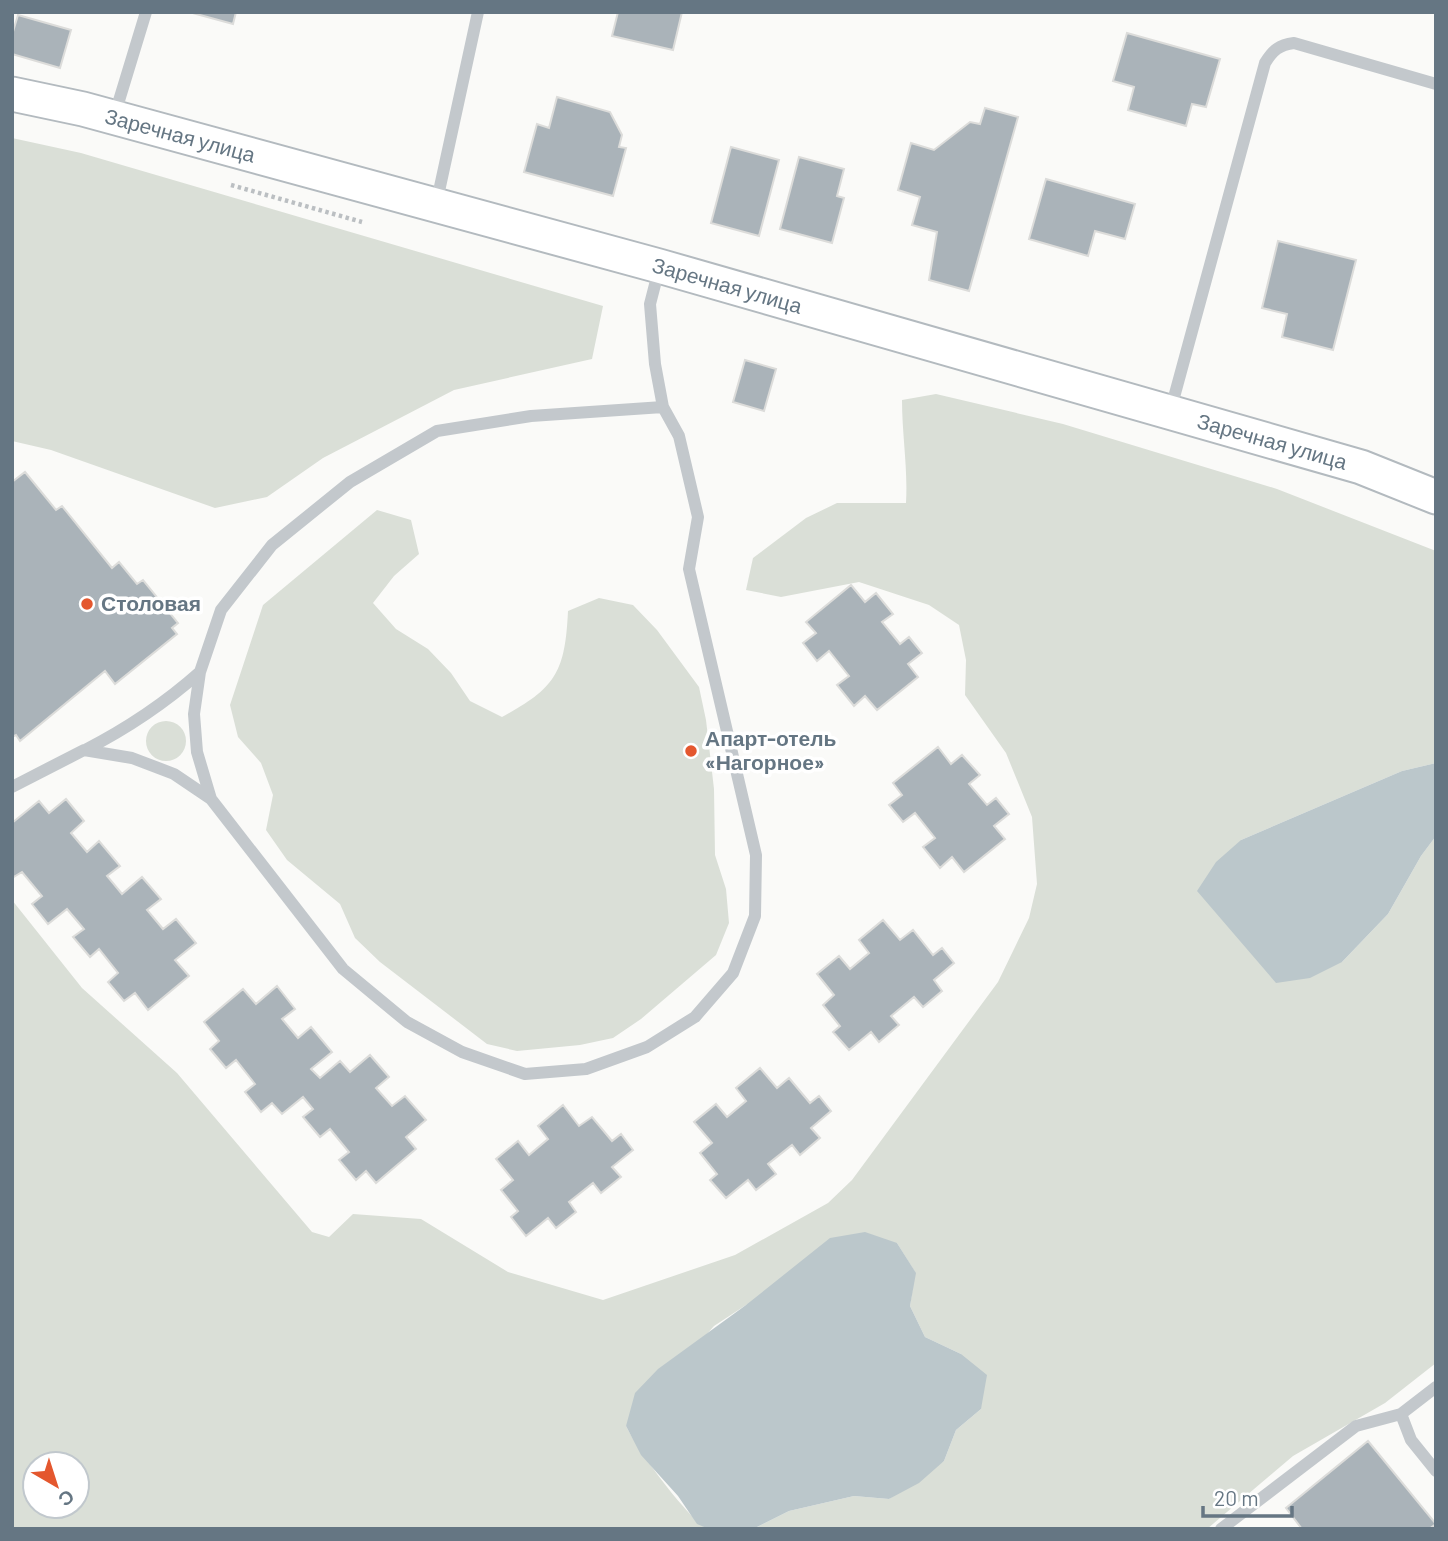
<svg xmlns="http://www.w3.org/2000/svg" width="1448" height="1541" viewBox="0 0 1448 1541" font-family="Barlow,sans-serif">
	<rect width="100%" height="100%" fill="#fafaf8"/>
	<path fill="#dadfd7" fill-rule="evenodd" d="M12,138L81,153L603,306L592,359L454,390L323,458L267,497L215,508L51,450L12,441Z
		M936,394L1063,424L1277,489L1436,551V763L1402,771L1241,840L1342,962L1388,914L1421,856L1436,836V1363L1385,1403L1293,1456L1207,1529H753L789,1511L854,1496L889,1499L944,1461L956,1430L981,1409L961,1354L925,1337L910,1306L915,1272L897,1243L746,1305L714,1326L626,1426C637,1449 689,1521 709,1529H12V900L82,988L177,1073L312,1232L329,1237L353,1214L421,1219L508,1272L603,1300L735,1255L828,1203L852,1180L998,982L1029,918L1037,884L1032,817L1006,753L965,695L966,660L959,625L929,605L859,582L781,597L746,590L753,558L806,518L837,503H906C908,468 902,435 902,400ZM35,1464H77V1506H35Z
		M377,510L411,520L419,554L394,576L373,603L396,629L428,649L451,673L470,701L502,717C556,688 565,672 568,611L599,598L633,605L657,630L699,687L706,720L714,789L715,855L726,889L729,923L716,955L641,1019L613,1038L580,1045L517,1051L487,1044L380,962L355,938L340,904L287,860L266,830L273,795L261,763L238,737L230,705L263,605Z
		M146 741a20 20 0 1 1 40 0a20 20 0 1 1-40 0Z"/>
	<path fill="#bbc7cb" d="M1436,763V836L1421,856L1388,914L1342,962L1310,978L1276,983L1197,891L1216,862L1241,840L1402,771Z
		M865,1232L897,1243L916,1273L910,1306L925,1337L961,1354L987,1375L981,1409L956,1430L944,1461L919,1483L889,1499L854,1496L789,1511L753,1529H709L697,1524L678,1496L641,1455L626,1426L635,1393L658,1369L746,1305L830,1238Z"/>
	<path fill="#aab3b9" stroke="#dcdcda" stroke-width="2" d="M189,12H236L233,24Z
		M618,12H682L673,50L612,36Z
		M18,15L71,30L60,68L12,54V35Z
		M1127,33L1220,59L1206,107L1192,104L1186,126L1128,110L1134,87L1113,81Z
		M557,97L610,112L622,135L619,147L626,148L613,196L524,172L537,124L549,128Z
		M985,108L1018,117L969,291L929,280L937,232L912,225L920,197L898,190L911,143L934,150L970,122L980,124Z
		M731,147L779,160L759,236L711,223Z
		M799,157L844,169L837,196L844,198L832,243L780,229Z
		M1046,179L1135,204L1125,239L1095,231L1088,256L1029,239Z
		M1278,241L1356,260L1333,350L1282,337L1287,314L1262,308Z
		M745,360L776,369L764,411L733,402Z
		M25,472L56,510L62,506L112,568L119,562L137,584L143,580L178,623L172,628L177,634L115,684L105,671L20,741L16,735L12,737V482Z
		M851,585L865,602L876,593L893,614L882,622L900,644L909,637L922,653L908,664L918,677L877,710L865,696L854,706L837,685L849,676L829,651L817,661L803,643L816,633L806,622Z
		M938,747L951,764L962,755L980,775L969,784L987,805L996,798L1009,814L994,826L1005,839L964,872L952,857L940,868L923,847L935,838L915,813L903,822L889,805L902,795L893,783Z
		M66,799L84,821L71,833L87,852L99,841L120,866L107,876L122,894L142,877L161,899L147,910L163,929L176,919L196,943L175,960L189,976L148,1010L135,993L124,1001L108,982L118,973L99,949L90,957L73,937L84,929L67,909L48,924L32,904L42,896L22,872L12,878V823L39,801L49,813Z
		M883,920L900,940L913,930L933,955L942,948L954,963L934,980L942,991L923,1007L914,997L891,1016L899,1025L879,1042L871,1032L849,1050L833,1032L840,1026L823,1005L834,995L817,974L839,956L850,969L869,953L859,940Z
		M277,986L295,1009L282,1019L298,1038L311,1027L332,1052L311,1069L320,1078L340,1061L350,1072L370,1055L389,1077L376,1088L392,1106L405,1096L426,1120L406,1137L416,1149L376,1183L366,1171L356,1180L339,1160L349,1152L330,1129L320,1137L303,1117L313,1109L303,1097L282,1114L272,1103L261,1112L245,1092L255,1084L236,1060L226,1068L210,1049L219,1041L204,1022L243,989L256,1004Z
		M760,1068L777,1088L789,1078L810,1103L819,1096L831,1111L811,1128L820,1138L800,1155L792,1145L768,1164L776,1174L756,1190L748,1180L726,1198L710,1180L717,1174L700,1153L712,1143L694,1122L716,1104L727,1117L746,1101L736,1088Z
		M563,1105L579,1126L592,1117L612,1141L621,1134L633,1150L612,1167L621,1177L601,1193L593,1183L569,1202L576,1212L556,1228L548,1218L526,1236L511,1217L518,1211L501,1190L513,1180L496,1159L518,1141L529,1155L548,1139L538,1126Z
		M1368,1441L1436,1524L1429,1529H1302L1286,1508Z"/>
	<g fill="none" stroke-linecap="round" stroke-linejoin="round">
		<g stroke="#b3babf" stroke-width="37">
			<path id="secondary" d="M12,94L83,109L659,266L1361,467L1436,497"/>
		</g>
		<path stroke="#bbbfc2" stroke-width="4.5" stroke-dasharray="3.5 3.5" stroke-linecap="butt" d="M231,185L362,222"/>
		<path stroke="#c3c8cc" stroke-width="12" d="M114,117L146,12
			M436,205L478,12
			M1170,412L1265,63C1273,50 1279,45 1294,43L1436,84
			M85,750C128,728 164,704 200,672
			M12,787L84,750L132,758L174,774L211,799L343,969L407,1022L462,1052L525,1074L586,1069L647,1047L695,1017L733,973L755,916L756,855L689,569L698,517L679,436L663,407L655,364L650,304L659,269
			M211,799L197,752L194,714L200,672L221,610L272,545L350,482L437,431L531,416L663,407
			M1401,1414L1411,1440L1436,1471
			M1221,1529L1356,1426L1401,1414L1436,1387"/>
		<use href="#secondary" stroke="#fff" stroke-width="33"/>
	</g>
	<g fill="#e4572e" stroke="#fff" stroke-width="2.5">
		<circle cx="87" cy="604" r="7"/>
		<circle cx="691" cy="751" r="7"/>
	</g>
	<g text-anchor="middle" stroke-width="7" stroke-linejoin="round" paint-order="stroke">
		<g font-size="21" fill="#657683" stroke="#fff">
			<text transform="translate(180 136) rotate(15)" y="7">Заречная улица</text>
			<text transform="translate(727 286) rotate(16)" y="7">Заречная улица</text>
			<text transform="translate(1272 442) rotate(16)" y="7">Заречная улица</text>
		</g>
		<g font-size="21" font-weight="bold" fill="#657683" stroke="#fff" text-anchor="start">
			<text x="101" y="611">Столовая</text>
			<text x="705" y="746">Апарт-отель<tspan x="705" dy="24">«Нагорное»</tspan></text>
		</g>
	</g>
	<rect width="1448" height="1541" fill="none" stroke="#657683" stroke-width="28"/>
	<g transform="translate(56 1485) rotate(141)"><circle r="33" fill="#ffffff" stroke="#c1c8cd" stroke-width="2"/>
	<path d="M0-5L12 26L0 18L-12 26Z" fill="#e4572e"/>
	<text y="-10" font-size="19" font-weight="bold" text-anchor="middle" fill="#657683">С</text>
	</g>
	<path d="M1203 1506v10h89v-10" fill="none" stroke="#657683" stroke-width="3.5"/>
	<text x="1214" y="1506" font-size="21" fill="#657683" stroke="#ffffff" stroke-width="5" paint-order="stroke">20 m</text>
</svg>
